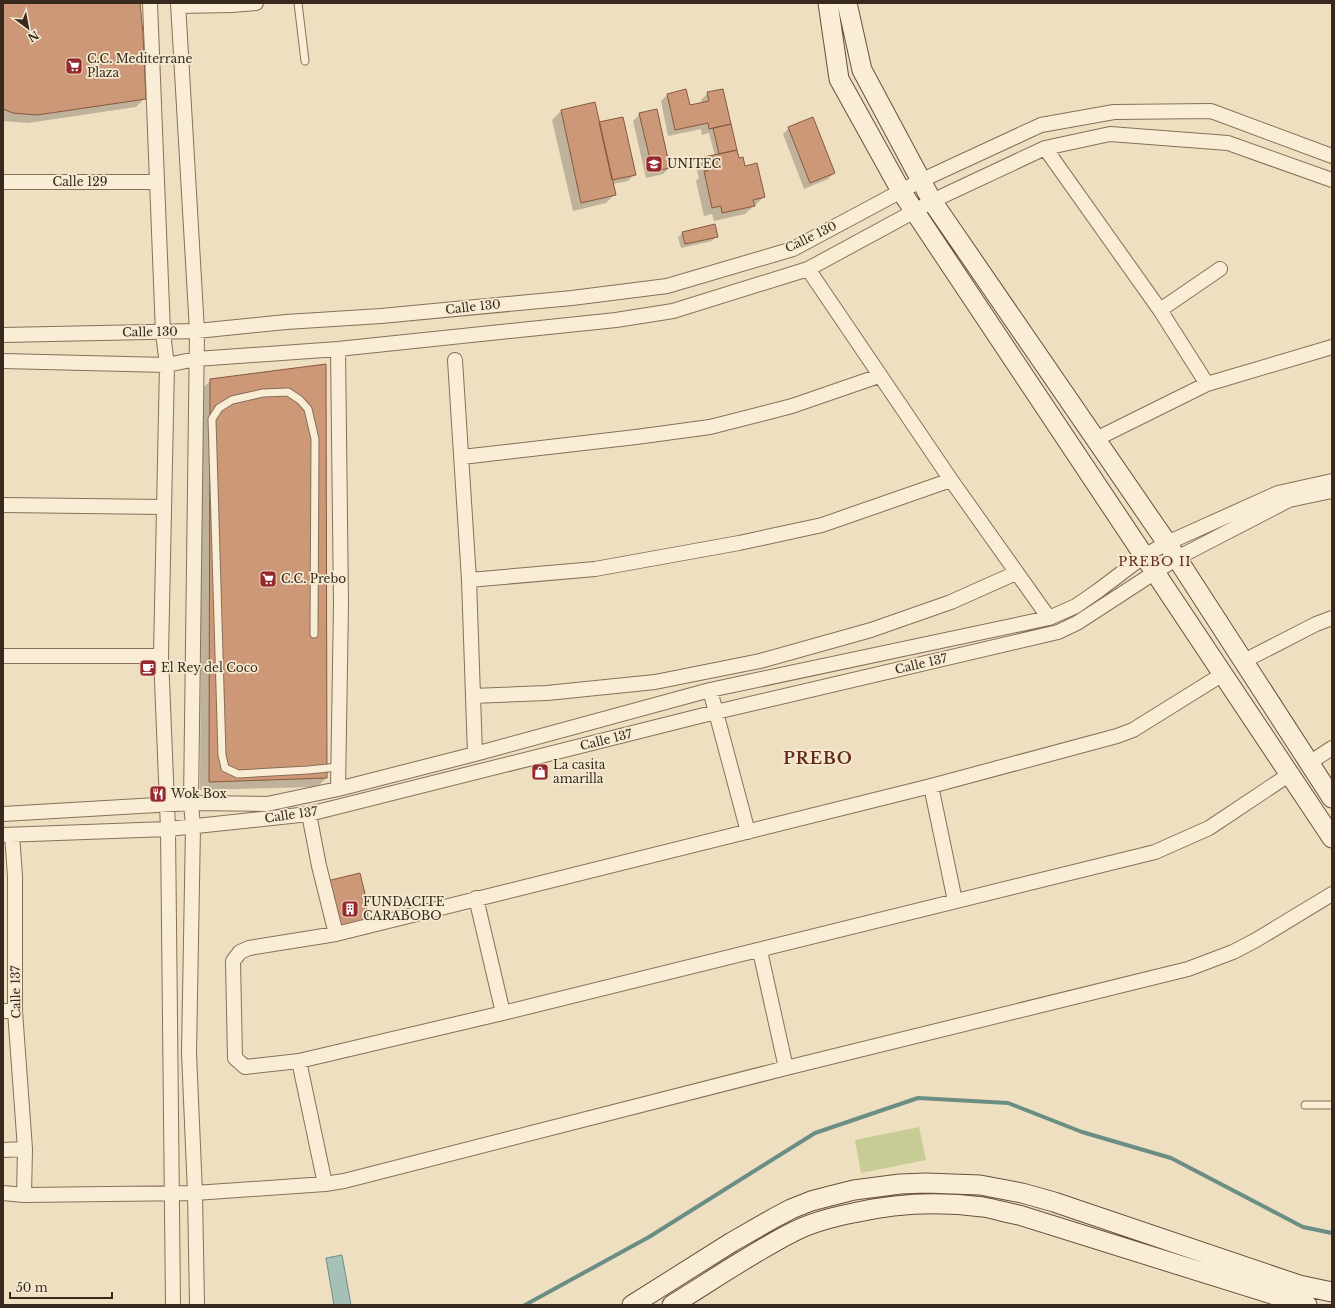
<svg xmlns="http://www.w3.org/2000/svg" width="1335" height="1308" viewBox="0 0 1335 1308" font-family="'Libre Baskerville',serif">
	<rect width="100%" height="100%" fill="#eedfc1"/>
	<path fill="#c7cc95" d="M919,1127L926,1160L861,1173L855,1140Z"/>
	<path fill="#a4c0b7" stroke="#6b8e84" d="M342,1255L351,1305H334L326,1258Z"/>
	<path fill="#0003" d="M3,3H139L145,98L136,107L28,123L3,121Z
		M685,91L689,106L702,103L701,100L708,93L738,159L745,167L764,197L745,214L714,221L712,214L704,216L696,181L699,178L696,167L705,158L715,156L709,133L702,135L701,129L668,136L661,101L667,95Z
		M594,103L598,123L635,174L628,181L612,184L614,195L606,203L573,211L552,120L561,111Z
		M640,114L669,168L663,174L646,178L633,121Z
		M789,128L834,173L828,179L804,189L783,134Z
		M683,233L716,236L712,241L681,248L678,237Z
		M211,380L326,778L317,787L200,790L202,389Z
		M318,891L358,928L328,935Z"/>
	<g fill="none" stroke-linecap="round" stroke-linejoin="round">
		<path stroke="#6b8e84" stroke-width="4" d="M525,1305L649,1237L815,1133L918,1098L1008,1103L1082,1132L1171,1158L1303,1227L1332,1233"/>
	</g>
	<path fill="#cc9877" stroke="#87593f" d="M3,3H140L143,34L146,99L37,115L13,113L3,109Z
		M686,89L690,105L709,101L707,92L723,89L731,124L709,129L708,123L675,130L667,94Z
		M595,102L616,195L581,203L561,110Z
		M657,109L670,168L653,172L639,113Z
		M623,117L636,175L612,180L599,122Z
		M813,117L835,173L810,183L788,127Z
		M731,124L737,150L719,154L713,128Z
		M737,150L739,158L743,157L745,166L757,163L765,197L753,200L755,206L722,213L721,206L712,208L704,171H708L704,157Z
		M715,224L718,237L685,244L682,232Z
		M326,364L327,778L209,782L210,379Z
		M360,873L366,898L368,919L337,927L327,881Z"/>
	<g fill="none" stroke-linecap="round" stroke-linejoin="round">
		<g stroke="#877059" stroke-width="9">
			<path id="lane" d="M298,3L305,61
				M314,634L315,439L308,409L300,400L288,392L263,393L232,400L219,408L212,419L222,755L225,768L238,774L308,770L338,767
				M1305,1105H1332"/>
		</g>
		<g stroke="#877059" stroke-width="16">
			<path id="street" d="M150,3L163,333L167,365L161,656L168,829L173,1305
				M178,3L197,331L191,803L193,827L189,1053L195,1193L197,1305
				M178,6L232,5L256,3
				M1045,148L1160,310L1207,384
				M3,182H157
				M808,269L951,480L1049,618
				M1160,310L1220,269
				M3,335L197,331L286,322L381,316L572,298L667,286L793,249L920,181L1041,125L1114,112L1211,111L1332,156
				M338,349L341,604L338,789
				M455,360L469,580L475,754
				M3,361L167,365L196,359L338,349L616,320L673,311L808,269L915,211L932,201L1045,148L1110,134L1228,143L1332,180
				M1096,439L1207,384L1332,347
				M462,457L636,437L710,427L792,406L879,376
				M3,505L164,507
				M469,580L595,569L739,543L822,525L951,480
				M3,656H161
				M1244,661L1316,624L1332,618
				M1223,674L1133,730L1117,736L931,786L336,934L249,948L240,952L233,961L235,1058L245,1067L299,1061L503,1013L1155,852L1209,828L1290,774
				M710,690L748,832
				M473,696L547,693L655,682L760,661L871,630L951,602L1016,573
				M1309,763L1332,748
				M931,786L955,901
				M3,814L191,803L267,804L338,789L475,754L710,690L1049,618L1076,606L1099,590L1144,556L1167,543L1278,493L1332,481
				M309,814L319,866L336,934
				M3,835L168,829L309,814L716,712L1058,632L1077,623L1177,558L1289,500L1332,491
				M12,835L15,876V1011L25,1149L24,1195
				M476,898L503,1013
				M760,951L786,1068
				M3,1011H15
				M299,1061L325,1184
				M3,1150L25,1149
				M3,1193L24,1195L195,1193L325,1184L344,1181L786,1068L1188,969L1233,952L1256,940L1332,894"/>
		</g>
		<g stroke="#69513c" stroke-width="21">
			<path id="secondary" d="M828,3L839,79L901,191L1332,838
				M847,3L862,70L932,201L1167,543L1332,798
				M632,1305L732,1242L774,1218L791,1209L811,1201L830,1196L854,1190L900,1184L926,1183L980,1185L1022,1193L1054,1202L1299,1285L1332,1292
				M672,1305C713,1280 753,1252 795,1231C813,1222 833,1217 853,1213C896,1203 939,1201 983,1207C995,1209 1007,1213 1019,1215L1307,1305"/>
		</g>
		<use href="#lane" stroke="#f9edd5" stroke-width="7"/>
		<use href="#street" stroke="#f9edd5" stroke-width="14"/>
		<use href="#secondary" stroke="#f9edd5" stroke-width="19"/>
	</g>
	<defs>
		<g id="supermarket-square" transform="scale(0.9)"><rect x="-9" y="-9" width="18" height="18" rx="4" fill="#96292d" stroke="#f5ead1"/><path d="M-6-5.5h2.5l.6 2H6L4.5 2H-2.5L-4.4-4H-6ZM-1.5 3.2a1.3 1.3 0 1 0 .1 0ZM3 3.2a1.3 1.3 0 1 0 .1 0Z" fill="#fff"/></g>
		<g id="university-square" transform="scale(0.9)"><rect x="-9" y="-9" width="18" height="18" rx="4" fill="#96292d" stroke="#f5ead1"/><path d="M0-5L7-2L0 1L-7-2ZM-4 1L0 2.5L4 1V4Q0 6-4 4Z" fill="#fff"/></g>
		<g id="cafe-square" transform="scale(0.9)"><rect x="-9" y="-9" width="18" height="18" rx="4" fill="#96292d" stroke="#f5ead1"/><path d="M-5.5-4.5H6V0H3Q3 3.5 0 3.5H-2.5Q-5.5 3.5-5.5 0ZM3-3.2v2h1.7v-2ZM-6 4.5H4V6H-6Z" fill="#fff"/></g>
		<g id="shop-square" transform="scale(0.9)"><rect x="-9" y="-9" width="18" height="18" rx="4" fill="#96292d" stroke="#f5ead1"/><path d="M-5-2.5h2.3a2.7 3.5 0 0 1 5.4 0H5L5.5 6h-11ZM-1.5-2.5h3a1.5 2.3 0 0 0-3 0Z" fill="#fff"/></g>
		<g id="restaurant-square" transform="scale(0.9)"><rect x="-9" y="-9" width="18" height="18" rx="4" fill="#96292d" stroke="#f5ead1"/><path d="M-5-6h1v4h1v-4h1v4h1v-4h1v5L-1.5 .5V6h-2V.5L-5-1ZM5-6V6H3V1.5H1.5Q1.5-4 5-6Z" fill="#fff"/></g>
		<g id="building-square" transform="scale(0.9)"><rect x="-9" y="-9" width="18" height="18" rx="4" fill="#96292d" stroke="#f5ead1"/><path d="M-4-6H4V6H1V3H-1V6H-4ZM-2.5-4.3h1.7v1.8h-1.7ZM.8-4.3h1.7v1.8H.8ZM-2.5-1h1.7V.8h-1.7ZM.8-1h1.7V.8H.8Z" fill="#fff"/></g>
	</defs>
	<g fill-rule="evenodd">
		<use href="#supermarket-square" x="74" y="66"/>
		<use href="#university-square" x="654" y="164"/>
		<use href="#supermarket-square" x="268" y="579"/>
		<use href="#cafe-square" x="148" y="668"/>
		<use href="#shop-square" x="540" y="772"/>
		<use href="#restaurant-square" x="158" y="794"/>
		<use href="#building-square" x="350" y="909"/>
	</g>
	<g text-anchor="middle" stroke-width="3.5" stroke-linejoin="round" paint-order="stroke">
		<g font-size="12" fill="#37291d" stroke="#f5ead1" text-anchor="start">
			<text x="87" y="63">C.C. Mediterrane<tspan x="87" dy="14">Plaza</tspan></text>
			<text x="667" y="168">UNITEC</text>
			<text x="281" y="583">C.C. Prebo</text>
			<text x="161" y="672">El Rey del Coco</text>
			<text x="553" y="769">La casita<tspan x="553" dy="14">amarilla</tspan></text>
			<text x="171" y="798">Wok Box</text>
			<text x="363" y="906">FUNDACITE<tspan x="363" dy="14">CARABOBO</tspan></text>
		</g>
		<g font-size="12" fill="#37291d" stroke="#f5ead1">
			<text x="80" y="186">Calle 129</text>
			<text transform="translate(811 237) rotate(-26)" y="4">Calle 130</text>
			<text transform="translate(473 307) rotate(-6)" y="4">Calle 130</text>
			<text transform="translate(150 332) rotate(-1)" y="4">Calle 130</text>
			<text transform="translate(921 664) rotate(-13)" y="4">Calle 137</text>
			<text transform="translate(606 740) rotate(-14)" y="4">Calle 137</text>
			<text transform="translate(291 815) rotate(-8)" y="4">Calle 137</text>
			<text transform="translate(16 992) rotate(-91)" y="4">Calle 137</text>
		</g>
		<g font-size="13" letter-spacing="1" fill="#642a1d" stroke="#f5ead1">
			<text x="1155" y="566">PREBO II</text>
		</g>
		<g font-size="16" font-weight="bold" letter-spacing="1" fill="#642a1d" stroke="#f5ead1">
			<text x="818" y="764">PREBO</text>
		</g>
	</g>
	<rect width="1335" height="1308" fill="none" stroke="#37291d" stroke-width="8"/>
	<g transform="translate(28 28) rotate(148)" stroke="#f5ead1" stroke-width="3" paint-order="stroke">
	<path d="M0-3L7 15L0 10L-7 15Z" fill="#37291d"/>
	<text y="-6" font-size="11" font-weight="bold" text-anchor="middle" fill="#37291d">N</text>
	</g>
	<path d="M10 1292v6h102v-6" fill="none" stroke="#37291d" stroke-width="2"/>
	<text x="16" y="1292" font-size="12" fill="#37291d" stroke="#f5ead1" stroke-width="3" paint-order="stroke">50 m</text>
</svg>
